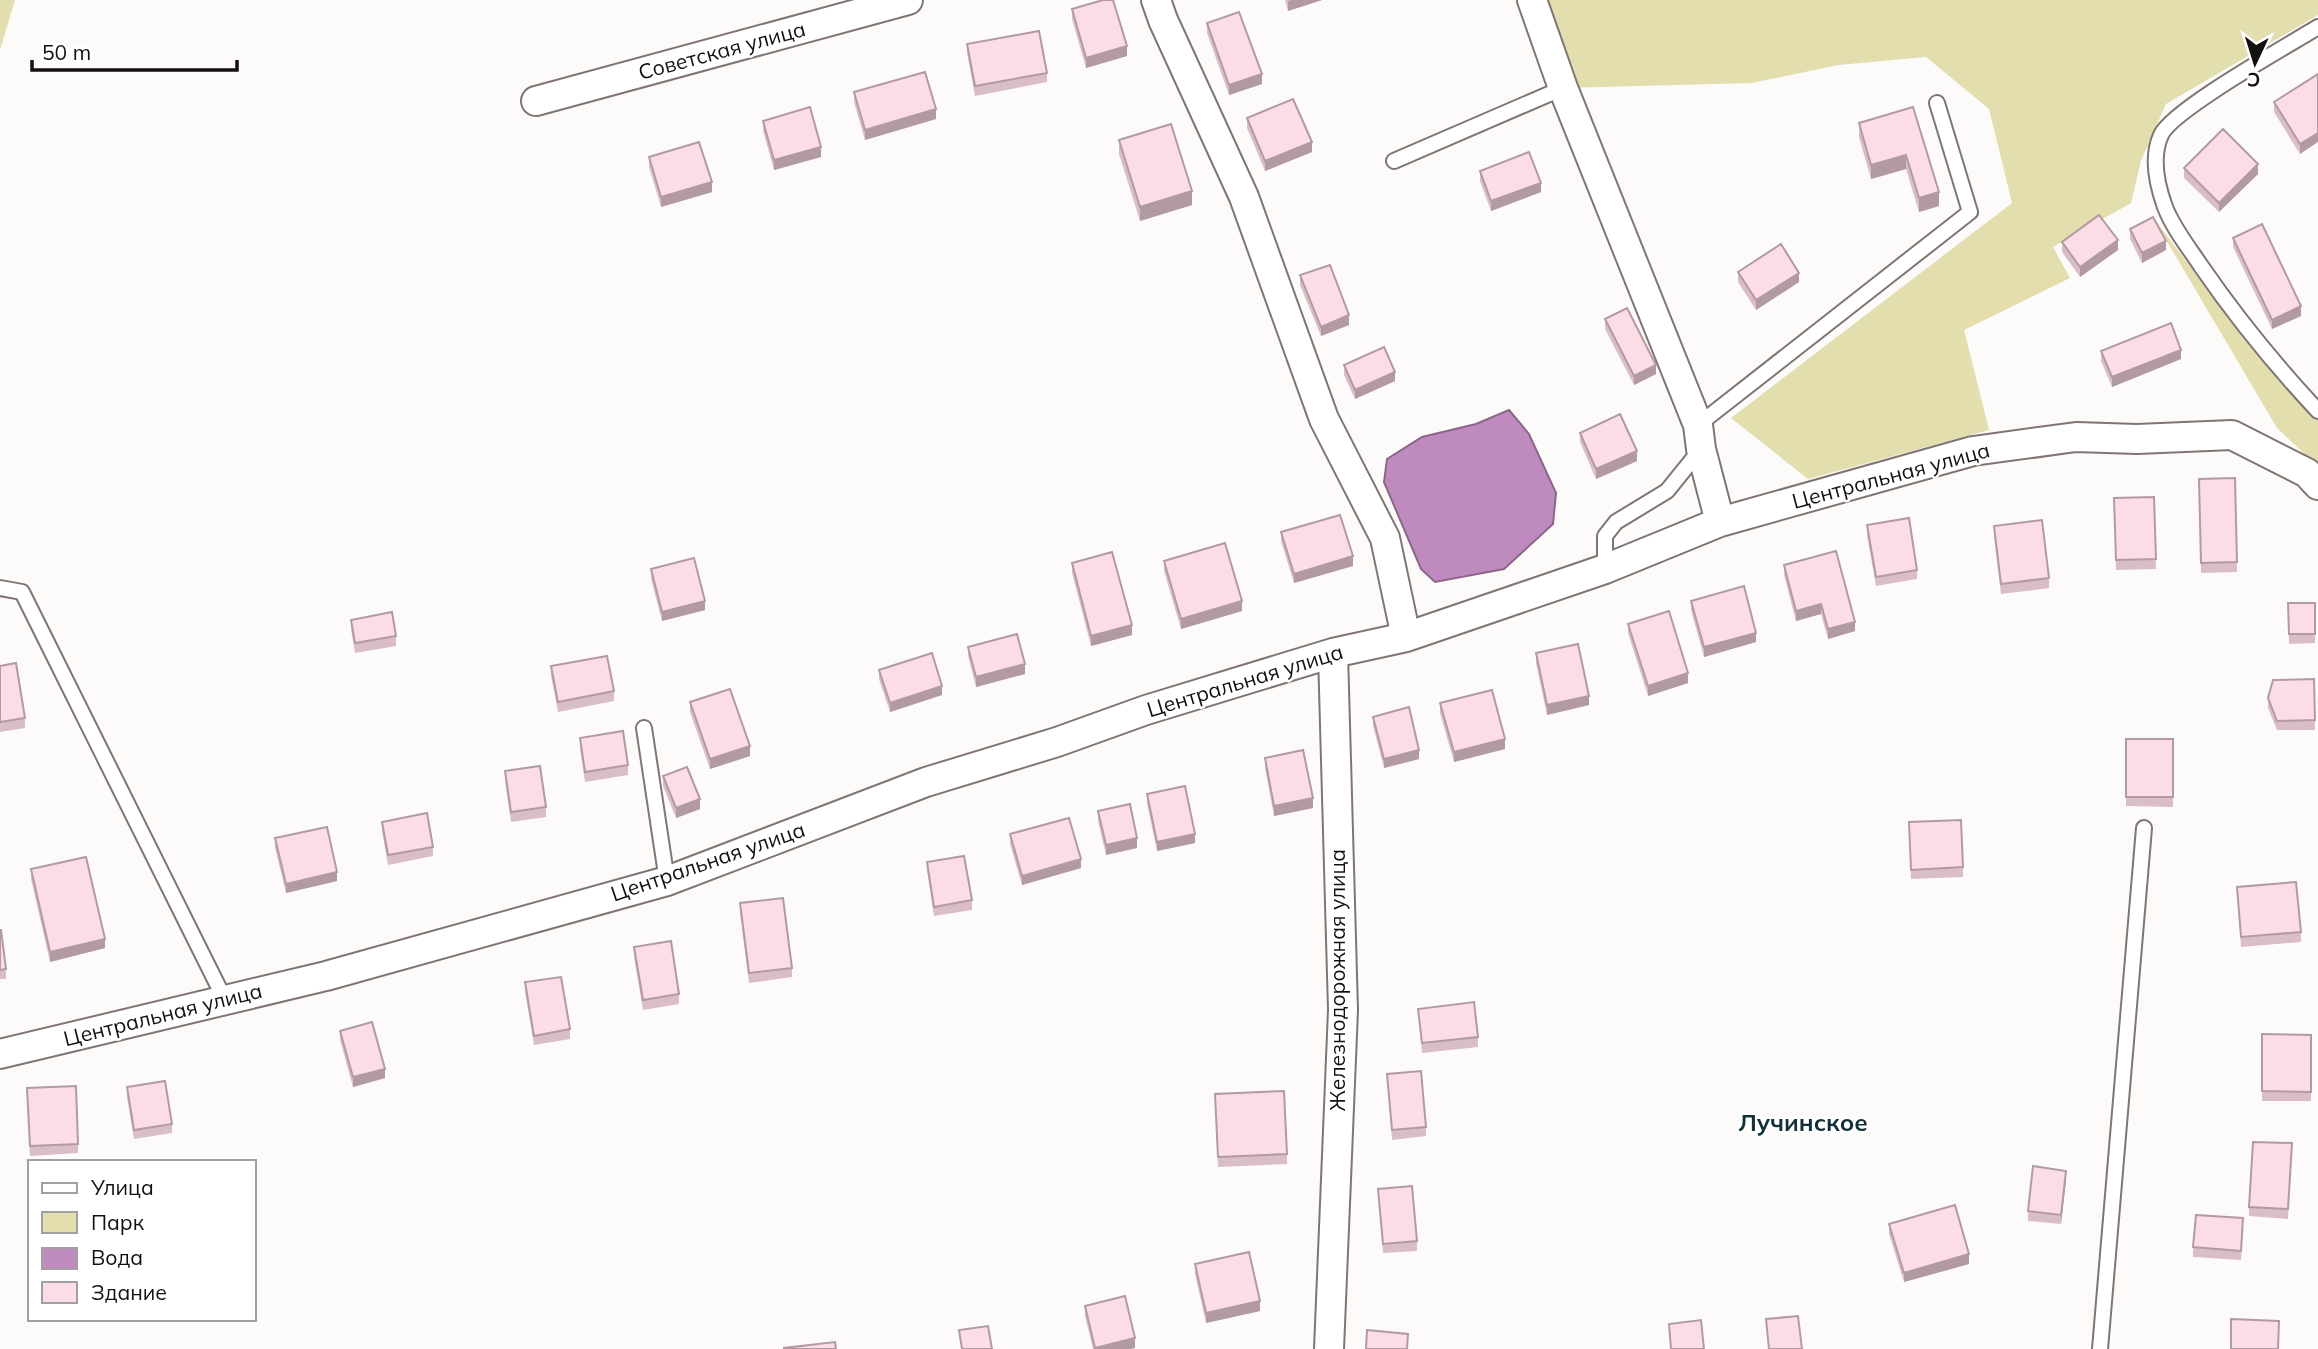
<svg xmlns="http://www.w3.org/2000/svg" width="2318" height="1349" viewBox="0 0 2318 1349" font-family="Mulish,sans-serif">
	<rect width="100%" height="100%" fill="#fdfbfa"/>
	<path fill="#e2deae" d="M0,0H15L0,50Z
		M1532,0H2318V15L2166,104L2141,161L2131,203L2053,247L2070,278L1964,330L1989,430L1808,479L1731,418L2012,203L1989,109L1926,57L1839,65L1752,83L1563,88Z
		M2152,216L2238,330L2318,411V467L2277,428Z"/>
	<path fill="#bf8bbe" stroke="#8c668a" stroke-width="2" d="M1509,410L1529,434L1556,493L1553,524L1504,569L1435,582L1421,569L1384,482L1387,459L1422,437L1476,424Z"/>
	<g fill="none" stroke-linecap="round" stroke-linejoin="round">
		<g stroke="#807573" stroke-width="18">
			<path id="service" d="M2318,27C2289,45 2172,110 2161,135C2151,157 2157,185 2165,207C2173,228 2189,248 2201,266C2236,317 2276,366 2318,411
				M1394,161L1563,88
				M1698,425L1970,212L1937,103
				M1605,569V536L1616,522L1667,491L1701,449
				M0,588L22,592L225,1000
				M644,728L667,881
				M2100,1349L2144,828"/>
		</g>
		<g stroke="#807573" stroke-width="32">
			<path id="minor" d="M1156,0L1163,20L1244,197L1324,419L1385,538L1406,637
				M1532,0L1563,88L1698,425L1701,449L1720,522
				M536,101L908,0
				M0,1054L326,976L667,881L926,782L1057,742L1146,710L1333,653L1406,637L1605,569L1720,522L1973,451L2076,437L2137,439L2232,435L2307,473L2318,485
				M1329,1349L1343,1010L1333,653"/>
		</g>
		<use href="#service" stroke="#fff" stroke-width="14"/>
		<use href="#minor" stroke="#fff" stroke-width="28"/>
	</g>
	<path fill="#dabec5" d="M1285,0H1322L1288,11Z
		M1072,9L1127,56L1086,68L1072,19Z
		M1207,23L1262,84L1229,95L1207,33Z
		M967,44L1047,73V82L975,96L967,53Z
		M2318,74L2300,154L2274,112V102Z
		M854,92L936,119L865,140L854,102Z
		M1913,107L1939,206L1919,212L1906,169L1871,179L1859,137V123Z
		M1247,118L1312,152L1265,171L1247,128Z
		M763,121L821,157L774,170L763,131Z
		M1119,140L1192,205L1140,221L1119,154Z
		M649,157L712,192L661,207L649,167Z
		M2184,168L2258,174L2219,212L2184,178Z
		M1480,171L1541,192L1491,211L1480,181Z
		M2130,229L2166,250L2142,263L2130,239Z
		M2233,238L2301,316L2272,329L2233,247Z
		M2062,242L2118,250L2080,277L2062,252Z
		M1738,272L1799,282L1756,310L1738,282Z
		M1300,275L1349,325L1321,336L1300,285Z
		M1605,319L1656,374L1634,385L1605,329Z
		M2101,351L2181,359L2112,387L2101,361Z
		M1344,365L1395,381L1355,399L1344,375Z
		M1580,433L1637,461L1596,479L1580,442Z
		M2235,478L2237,572L2201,573L2199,479Z
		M2154,497L2156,569L2116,570L2114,498Z
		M1867,525L1917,570V579L1876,586L1867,535Z
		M1994,526L2049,578V588L2001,594L1994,536Z
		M1281,532L1353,566L1294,583L1281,541Z
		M1164,561L1242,611L1181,629L1164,571Z
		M1072,563L1132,635L1091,646L1072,573Z
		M1784,565L1855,631L1828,639L1821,614L1796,621L1784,575Z
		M651,569L705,610L662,621L651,579Z
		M1691,601L1756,642L1704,657L1691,610Z
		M2288,603H2315V643L2289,644Z
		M351,620L396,636V646L355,653L351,629Z
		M1628,624L1688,683L1648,696L1628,633Z
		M968,647L1025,674L976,687L968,656Z
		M1536,653L1589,705L1547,715L1536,663Z
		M0,666L25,718V728L0,732Z
		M551,666L614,691V701L558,712L551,676Z
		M879,670L942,695L890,712L879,679Z
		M2314,679L2315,730H2277L2268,708V698Z
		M690,702L750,756L710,769L690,712Z
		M1440,703L1505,749L1454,762L1440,713Z
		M1373,717L1419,759L1384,768L1373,726Z
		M580,738L628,765V775L585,782L580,748Z
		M2126,739H2173V807L2126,806Z
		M1265,758L1313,808L1274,816L1265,768Z
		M505,771L546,807V817L511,822L505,781Z
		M663,776L700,809L676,818L663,786Z
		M1147,794L1195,843L1157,851L1147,803Z
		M1098,811L1137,848L1106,855L1098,821Z
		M382,822L433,847V856L388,865L382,831Z
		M1909,832L1963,867V877L1911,879Z
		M1010,834L1081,868L1022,885L1010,844Z
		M275,838L337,881L286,893L275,848Z
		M927,862L972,900V910L934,916L927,871Z
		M31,869L105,948L50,962L31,879Z
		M2237,887L2301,932V942L2241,947Z
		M740,903L792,968V977L749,983L740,913Z
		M0,930L6,969V979H0Z
		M634,947L679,994V1004L643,1010L634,957Z
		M525,982L570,1029V1039L534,1045L525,992Z
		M1418,1009L1478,1037V1047L1422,1053Z
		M340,1031L385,1078L353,1087L340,1040Z
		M2262,1034L2311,1035V1101H2262Z
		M1387,1074L1426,1127V1136L1392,1140Z
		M127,1087L172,1124V1133L134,1139L127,1097Z
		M27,1098L78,1144V1153L30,1156Z
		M1215,1103L1287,1154V1164L1218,1167Z
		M2292,1153L2288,1219L2249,1216V1207Z
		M2066,1180L2061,1224L2028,1221V1211Z
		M1378,1189L1417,1241V1251L1383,1253Z
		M1889,1224L1969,1264L1904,1282L1889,1234Z
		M2243,1228L2241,1260L2193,1257V1247Z
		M1195,1264L1260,1311L1206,1323L1195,1274Z
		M1085,1306L1135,1348L1130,1349H1093L1085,1316Z
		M36,1319H67V1320L36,1321Z"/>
	<path fill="#b19ba0" d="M1291,0H1322L1288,11V1Z
		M1127,46V56L1086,68V58Z
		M1262,74V84L1229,95V85Z
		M936,109V119L865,140V130Z
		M2318,133V142L2300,154V144Z
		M1312,142V152L1265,171V161Z
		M821,147V157L774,170V160Z
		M1906,155V169L1871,179V165Z
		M2258,164V174L2219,212V203Z
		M712,182V192L661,207V197Z
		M1541,183V192L1491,211V201Z
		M1192,191V205L1140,221V207Z
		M1939,192V206L1919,212V198Z
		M2118,240V250L2080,277V267Z
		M2166,241V250L2142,263V253Z
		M1799,273V282L1756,310V300Z
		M2301,306V316L2272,329V320Z
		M1349,315V325L1321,336V327Z
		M2181,350V359L2112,387V377Z
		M1656,365V374L1634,385V376Z
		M1395,372V381L1355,399V390Z
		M1637,451V461L1596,479V469Z
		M1353,556V566L1294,583V574Z
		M705,601V610L662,621V612Z
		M1242,601V611L1181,629V619Z
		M1821,604V614L1796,621V611Z
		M1855,622V631L1828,639V629Z
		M1132,625V635L1091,646V636Z
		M1756,633V642L1704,657V647Z
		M1025,664V674L976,687V677Z
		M1688,673V683L1648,696V686Z
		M942,686V695L890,712V703Z
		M1589,696V705L1547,715V705Z
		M1505,739V749L1454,762V752Z
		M750,746V756L710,769V759Z
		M1419,750V759L1384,768V759Z
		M1313,798V808L1274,816V806Z
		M700,799V809L676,818V808Z
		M1195,834V843L1157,851V842Z
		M1137,838V848L1106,855V845Z
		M1081,859V868L1022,885V876Z
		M337,872V881L286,893V884Z
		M105,939V948L50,962V952Z
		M385,1069V1078L353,1087V1077Z
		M2066,1171V1180L2061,1224V1215Z
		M1969,1254V1264L1904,1282V1273Z
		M1260,1301V1311L1206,1323V1313Z
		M1135,1338V1348L1130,1349H1095V1348Z"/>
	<path fill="#fddde5" stroke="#b19ba0" stroke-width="2" d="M1103,0H1113L1127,46L1086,58L1072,9Z
		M1239,12L1262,74L1229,85L1207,23Z
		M1039,31L1047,73L975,86L967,44Z
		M925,72L936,109L865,130L854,92Z
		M2318,74V133L2300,144L2274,102Z
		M1293,99L1312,142L1265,161L1247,118Z
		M810,107L821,147L774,160L763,121Z
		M1913,107L1939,192L1919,198L1906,155L1871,165L1859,123Z
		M1171,124L1192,191L1140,207L1119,140Z
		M2223,129L2258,164L2219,203L2184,168Z
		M699,142L712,182L661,197L649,157Z
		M1529,152L1541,183L1491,201L1480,171Z
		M2099,215L2118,240L2080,267L2062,242Z
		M2153,217L2166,241L2142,253L2130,229Z
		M2262,224L2301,306L2272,320L2233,238Z
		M1781,244L1799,273L1756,300L1738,272Z
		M1330,265L1349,315L1321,327L1300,275Z
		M1627,308L1656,365L1634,376L1605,319Z
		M2171,323L2181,350L2112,377L2101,351Z
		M1384,347L1395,372L1355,390L1344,365Z
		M1620,414L1637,451L1596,469L1580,433Z
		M2235,478L2237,562L2201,563L2199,479Z
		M2154,497L2156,559L2116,560L2114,498Z
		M1340,515L1353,556L1294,574L1281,532Z
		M1909,518L1917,570L1876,577L1867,525Z
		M2042,520L2049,578L2001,584L1994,526Z
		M1225,543L1242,601L1181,619L1164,561Z
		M1836,551L1855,622L1828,629L1821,604L1796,611L1784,565Z
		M1112,552L1132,625L1091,636L1072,563Z
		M694,558L705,601L662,612L651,569Z
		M1744,586L1756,633L1704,647L1691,601Z
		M2288,603H2315V634H2289Z
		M1669,611L1688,673L1648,686L1628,624Z
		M392,612L396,636L355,643L351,620Z
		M1017,634L1025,664L976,677L968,647Z
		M1578,644L1589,696L1547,705L1536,653Z
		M932,653L942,686L890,703L879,670Z
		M607,656L614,691L558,702L551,666Z
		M16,663L25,718L0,722V666Z
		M2314,679L2315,720L2277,721L2268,698L2273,680Z
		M730,689L750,746L710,759L690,702Z
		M1492,690L1505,739L1454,752L1440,703Z
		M1409,707L1419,750L1384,759L1373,717Z
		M623,731L628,765L585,772L580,738Z
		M2126,739H2173V797H2126Z
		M1303,750L1313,798L1274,806L1265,758Z
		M540,766L546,807L511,812L505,771Z
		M687,767L700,799L676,808L663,776Z
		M1185,786L1195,834L1157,842L1147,794Z
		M1130,804L1137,838L1106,845L1098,811Z
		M427,813L433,847L388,855L382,822Z
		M1069,818L1081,859L1022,876L1010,834Z
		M1961,820L1963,867L1911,870L1909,822Z
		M327,827L337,872L286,884L275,838Z
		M964,856L972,900L934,907L927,862Z
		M86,857L105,939L50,952L31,869Z
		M2296,882L2301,932L2241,937L2237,887Z
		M783,898L792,968L749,973L740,903Z
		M0,930H1L6,969L0,970Z
		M671,941L679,994L643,1000L634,947Z
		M561,977L570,1029L534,1036L525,982Z
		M1474,1002L1478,1037L1422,1043L1418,1009Z
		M372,1022L385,1069L353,1077L340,1031Z
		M2262,1034L2311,1035V1092L2262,1091Z
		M1421,1071L1426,1127L1392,1130L1387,1074Z
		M165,1081L172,1124L134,1130L127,1087Z
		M76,1086L78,1144L30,1146L27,1088Z
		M1284,1091L1287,1154L1218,1157L1215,1094Z
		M2253,1142L2292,1143L2288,1209L2249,1207Z
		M2033,1166L2066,1171L2061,1215L2028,1211Z
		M1412,1186L1417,1241L1383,1244L1378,1189Z
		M1955,1205L1969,1254L1904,1273L1889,1224Z
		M2196,1215L2243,1218L2241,1251L2193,1247Z
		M1249,1252L1260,1301L1206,1313L1195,1264Z
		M1125,1296L1135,1338L1095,1348L1085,1306Z
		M1798,1316L1802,1349H1769L1766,1319Z
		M2231,1319L2279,1321L2278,1349H2231Z
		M1701,1320L1704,1349H1671L1669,1324Z
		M988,1326L992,1349H962L959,1330Z
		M1367,1330L1408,1334L1407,1349H1366Z
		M835,1342L836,1349H784V1348Z"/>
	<g text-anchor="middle" stroke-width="5" stroke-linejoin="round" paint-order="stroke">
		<g font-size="21" fill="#14100f" stroke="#fff">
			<text transform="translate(722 51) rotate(-15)" y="7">Советская улица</text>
			<text transform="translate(1891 476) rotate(-15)" y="7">Центральная улица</text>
			<text transform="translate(1245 681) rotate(-17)" y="7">Центральная улица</text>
			<text transform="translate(708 862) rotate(-19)" y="7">Центральная улица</text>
			<text transform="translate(1338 980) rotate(-90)" y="7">Железнодорожная улица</text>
			<text transform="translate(163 1015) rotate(-14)" y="7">Центральная улица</text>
		</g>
		<g font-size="24" font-weight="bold" fill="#12303a" stroke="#fff">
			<text x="1803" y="1131">Лучинское</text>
		</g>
	</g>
	<rect x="28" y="1160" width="228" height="161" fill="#ffffff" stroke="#a19f9f" stroke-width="2"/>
	<rect x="42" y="1183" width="35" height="10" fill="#ffffff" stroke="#a19f9f" stroke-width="2"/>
	<text x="91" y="1195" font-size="21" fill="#14100f">Улица</text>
	<rect x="42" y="1212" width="35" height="21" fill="#e2deae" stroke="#a19f9f" stroke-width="2"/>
	<text x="91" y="1230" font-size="21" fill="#14100f">Парк</text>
	<rect x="42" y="1248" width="35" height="21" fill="#bf8bbe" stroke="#a19f9f" stroke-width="2"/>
	<text x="91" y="1265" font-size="21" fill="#14100f">Вода</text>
	<rect x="42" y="1282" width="35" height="21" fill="#fddde5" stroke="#a19f9f" stroke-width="2"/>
	<text x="91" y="1300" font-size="21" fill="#14100f">Здание</text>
	<g transform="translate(2255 63) rotate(184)" stroke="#ffffff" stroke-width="5" paint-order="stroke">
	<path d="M0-5L12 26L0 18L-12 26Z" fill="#14100f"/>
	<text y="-10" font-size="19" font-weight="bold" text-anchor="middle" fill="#14100f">С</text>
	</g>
	<path d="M32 60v10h205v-10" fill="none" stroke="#14100f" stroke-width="3.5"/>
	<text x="42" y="60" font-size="21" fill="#14100f" stroke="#ffffff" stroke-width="5" paint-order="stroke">50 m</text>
</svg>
